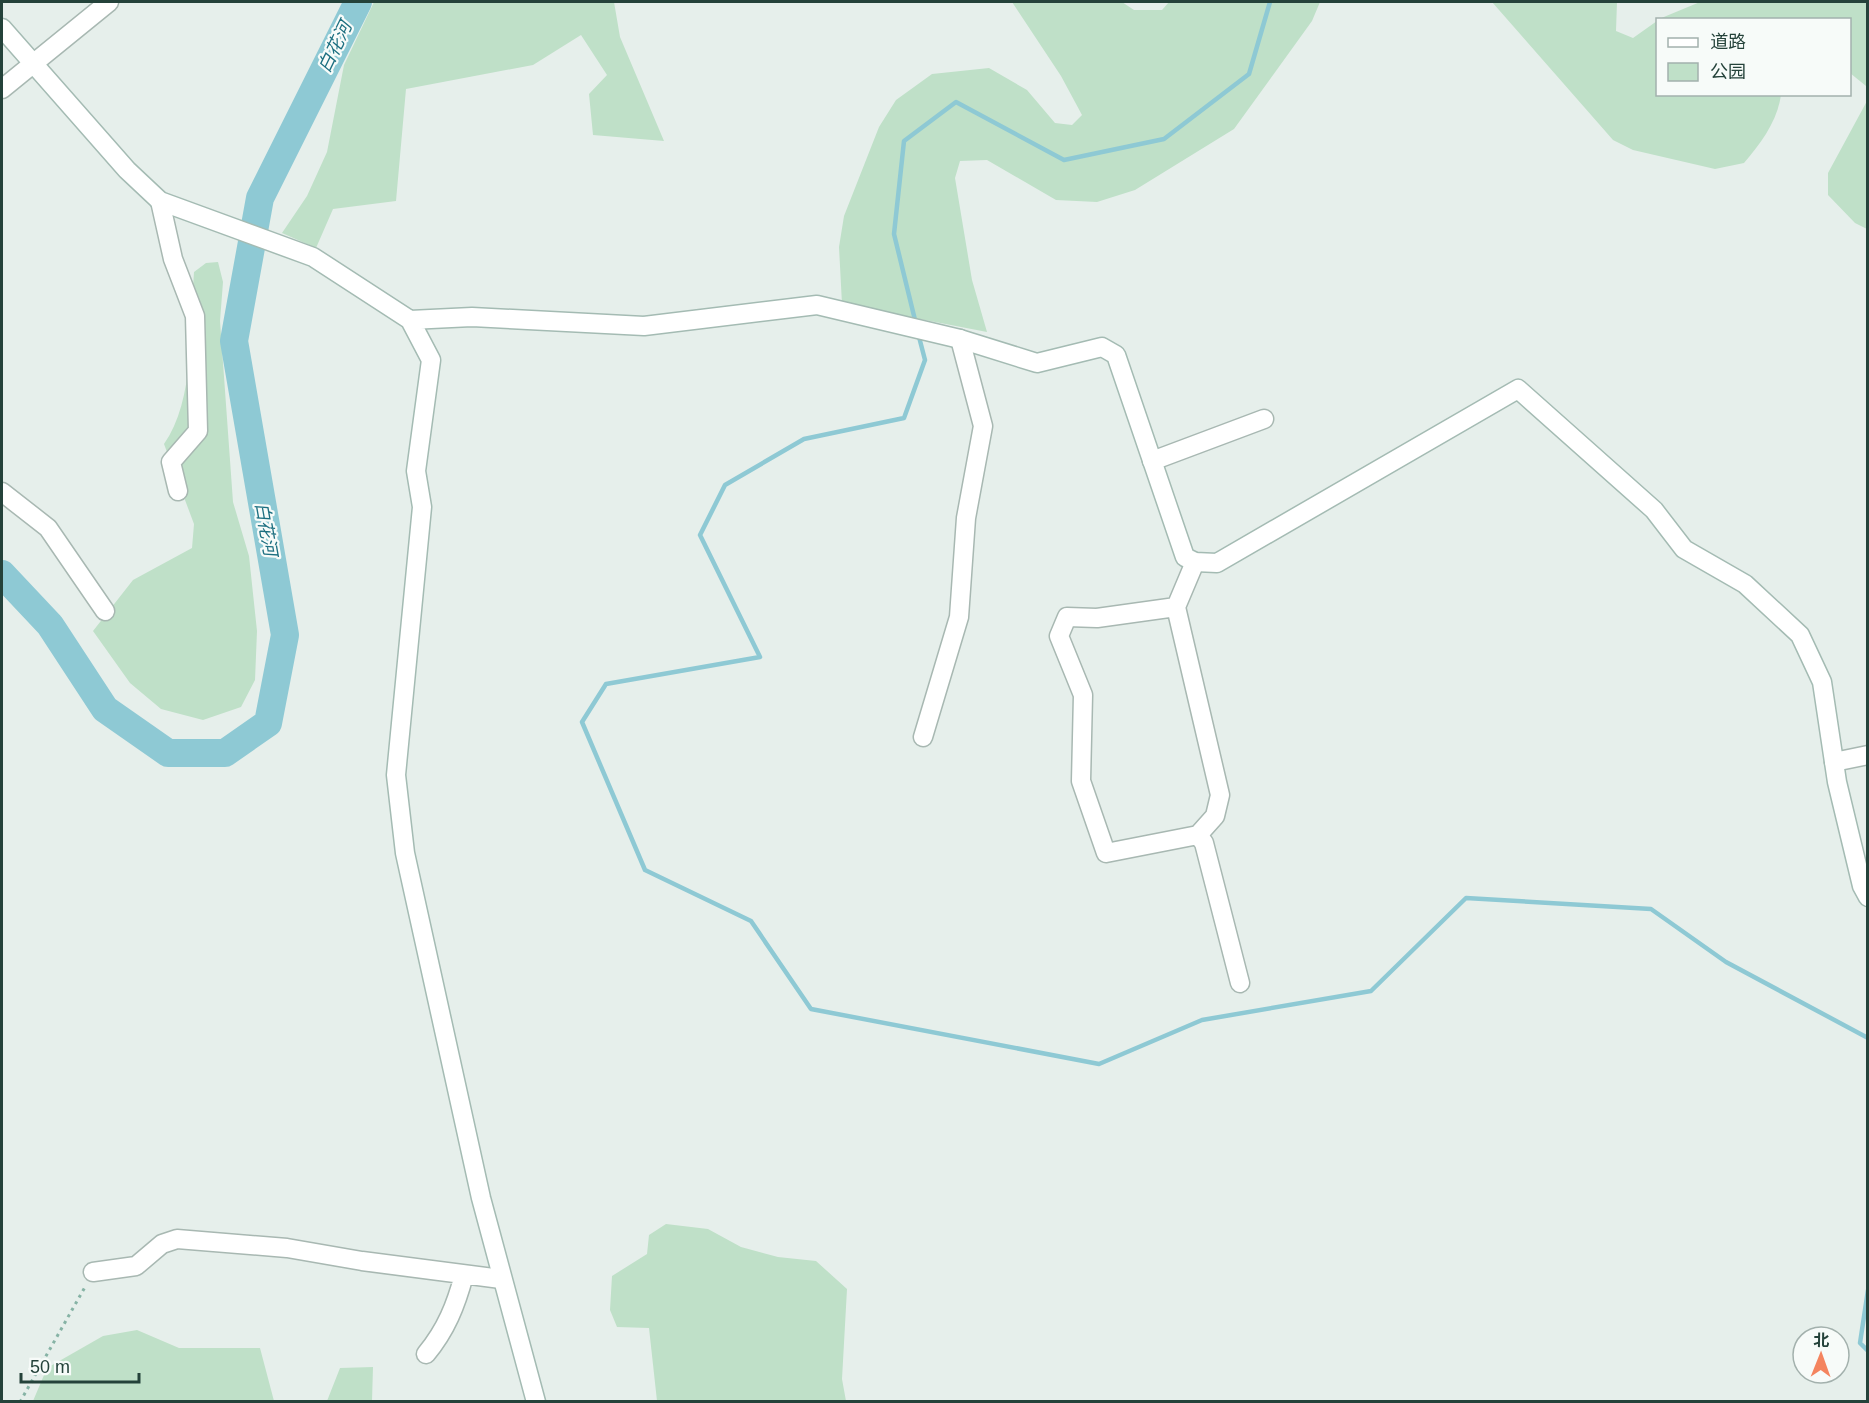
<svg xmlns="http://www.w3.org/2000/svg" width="1869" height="1403" viewBox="0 0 1869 1403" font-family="Helvetica,'Noto Sans SC',sans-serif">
	<rect width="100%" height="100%" fill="#e6efeb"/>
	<path fill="#bfe0c8" d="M374,2H614L620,37L664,141L593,135L589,94L607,75L581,35L533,65L406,89L396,201L333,209L316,248L282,233L307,196L327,152L344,65Z
		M1012,2H1122L1134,10H1162L1169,2H1320L1312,21L1234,129L1135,190L1097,202L1056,200L987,160L960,161L955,178L972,280L987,332L842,304L839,247L844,216L879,127L896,100L932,74L989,68L1027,90L1055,123L1072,125L1082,115L1061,76Z
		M1492,2H1617L1616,31L1633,38L1657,21L1658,94L1781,95C1777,122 1761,143 1744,163L1715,169L1633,150L1613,140Z
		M1700,2H1867V229L1855,223L1828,195V173L1867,101L1866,86L1850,73V20L1659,19Z
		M218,262L223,282L220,321L233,502L249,556L257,631L255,680L241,707L203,720L161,709L130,683L93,631L133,580L192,548L194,524L164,444C195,400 190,326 194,272L206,263Z
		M666,1224L708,1229L741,1247L778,1257L816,1261L847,1289L842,1379L846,1401H657L649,1328L617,1327L610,1310L612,1276L647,1254L649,1235Z
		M137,1330L179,1348H260L274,1401H33L47,1368L103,1336Z
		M373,1367L372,1401H327L340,1368Z"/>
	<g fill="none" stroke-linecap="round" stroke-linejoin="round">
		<path stroke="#8ec9d4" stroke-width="4.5" d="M916,324L894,234L904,141L956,102L1064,160L1164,139L1249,74L1270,2
			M918,333L925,360L904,418L804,439L725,485L700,535L760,657L606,684L582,722L645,870L751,921L811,1009L1099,1064L1202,1020L1371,991L1466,898L1651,909L1726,962L1868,1038
			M1868,1290L1860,1343L1868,1351"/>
		<path stroke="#8ec9d4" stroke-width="28" d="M2,574L50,625L105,709L168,753H225L268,723L285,635L234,341L260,198L358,2"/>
		<g stroke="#a8b8b2" stroke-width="21">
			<path id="street" d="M2,89L109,2
				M160,201L173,259L195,316L198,431L171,462L178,491
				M1152,461L1264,419
				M2,492L48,528L105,611
				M1195,562L1176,607L1097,618L1067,617L1059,636L1083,695L1081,781L1106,853L1198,835L1204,843L1240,983
				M1176,607L1220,795L1215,816L1198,835
				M923,737L959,617L966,518L983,426L960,339
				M1834,762L1868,755
				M93,1272L136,1266L162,1244L177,1239L287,1248L362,1261L501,1279
				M426,1354C446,1330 456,1305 464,1275"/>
		</g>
		<g stroke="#a4bbb3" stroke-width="21">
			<path id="secondary" d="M2,28L127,170L160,201L313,257L410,320L431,360L416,471L422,507L396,775L405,853L481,1198L536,1402
				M410,320L472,317L644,326L817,305L960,339L1037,363L1102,347L1116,355L1185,557L1195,562L1217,563L1518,389L1654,510L1684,549L1745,584L1800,635L1822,682L1837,782L1862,886L1868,897"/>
		</g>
		<path stroke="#86b3a5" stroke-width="3" stroke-dasharray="3 4.5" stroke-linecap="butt" d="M20,1402L85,1287"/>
		<use href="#street" stroke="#fff" stroke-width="18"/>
		<use href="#secondary" stroke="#fff" stroke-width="18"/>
	</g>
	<g text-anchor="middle" stroke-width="4.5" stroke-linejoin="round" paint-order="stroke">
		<g font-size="18" font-style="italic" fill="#1c6f80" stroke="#f7fbf9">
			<text transform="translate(335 47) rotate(-64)" y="6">白花河</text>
			<text transform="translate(266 529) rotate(80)" y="6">白花河</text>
		</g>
	</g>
	<rect width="1869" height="1403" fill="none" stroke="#24423a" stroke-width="6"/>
	<rect x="1656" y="18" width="195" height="78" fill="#f7fbf9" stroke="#a3b1ad" stroke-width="1.5"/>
	<rect x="1668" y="38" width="30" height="9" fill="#ffffff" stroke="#a3b1ad" stroke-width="1.5"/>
	<text x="1710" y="48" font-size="18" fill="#24423a">道路</text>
	<rect x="1668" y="63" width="30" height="18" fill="#bfe0c8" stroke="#a3b1ad" stroke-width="1.5"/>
	<text x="1710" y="78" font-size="18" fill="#24423a">公园</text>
	<g transform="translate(1821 1355) rotate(1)"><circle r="28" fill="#f7fbf9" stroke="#a3b1ad" stroke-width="1.5"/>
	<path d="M0-4.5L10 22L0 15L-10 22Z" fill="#f4845f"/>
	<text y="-9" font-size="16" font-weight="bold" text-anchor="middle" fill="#24423a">北</text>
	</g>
	<path d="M21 1373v9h118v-9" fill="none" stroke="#24423a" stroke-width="3"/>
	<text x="30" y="1373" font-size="18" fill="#24423a" stroke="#f7fbf9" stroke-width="4.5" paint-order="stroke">50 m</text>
</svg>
